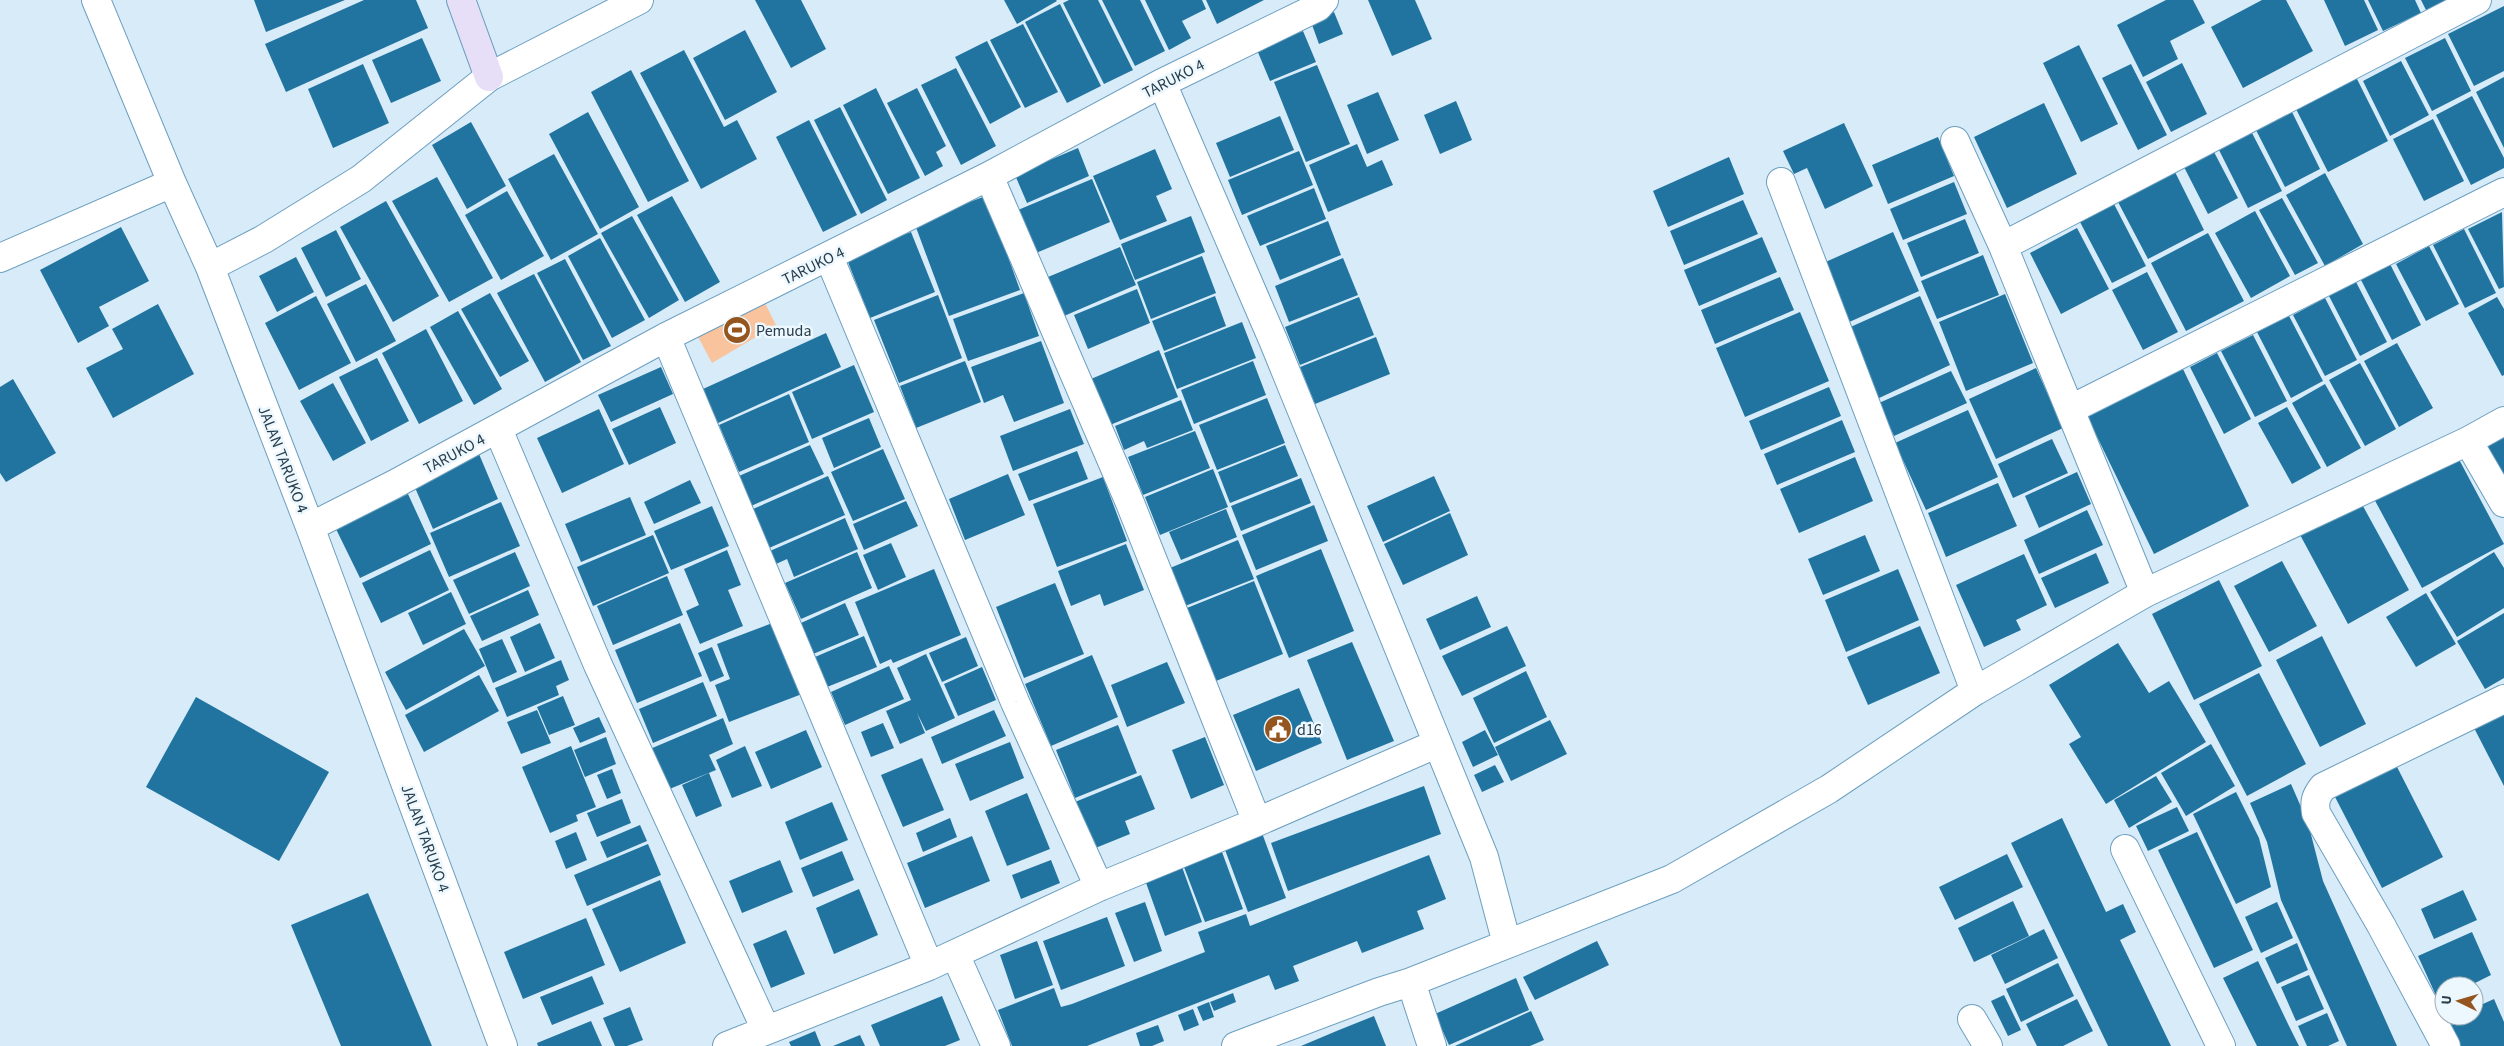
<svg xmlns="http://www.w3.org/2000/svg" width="2504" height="1046" viewBox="0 0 2504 1046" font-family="'Source Sans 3',sans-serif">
	<rect width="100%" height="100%" fill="#d7ebf9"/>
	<path fill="#f9c49d" d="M762,297L776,325L712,363L697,335Z"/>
	<path fill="#20749f" d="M254,0H345L266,32Z
		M364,0H416L428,28L286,92L265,44Z
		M755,0H801L826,49L791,68Z
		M1004,0H1056L1057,1L1017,24Z
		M1069,0H1098L1133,70L1104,84L1063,3Z
		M1102,0H1140L1165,51L1135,66Z
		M1145,0H1202L1206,9L1182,21L1191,38L1169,50Z
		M1206,0H1264L1217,24Z
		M1368,0H1415L1432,39L1392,56Z
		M2166,0H2193L2205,23L2170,41L2178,59L2143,77L2117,25Z
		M2262,0H2286L2313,51L2243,88L2211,27Z
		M2324,0H2364L2378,30L2345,46Z
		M2368,0H2415L2421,13L2383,31Z
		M2421,0H2447L2426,10Z
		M1060,4L1101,86L1067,103L1025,22Z
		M2504,6V71L2474,86L2448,34Z
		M1334,12L1343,34L1319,44L1311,22Z
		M1023,24L1058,92L1025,108L990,40Z
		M745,30L777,92L725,120L693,58Z
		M1303,31L1316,62L1270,81L1257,50Z
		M422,38L441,81L391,103L372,60Z
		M2445,38L2471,91L2432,111L2405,58Z
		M987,41L1021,107L990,124L955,57Z
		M2079,45L2118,124L2081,142L2043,63Z
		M684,50L724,127L737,120L757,159L701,189L640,73Z
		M2401,61L2429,115L2390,136L2363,81Z
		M2182,63L2207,114L2171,132L2146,82Z
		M363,64L389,123L333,148L308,89Z
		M2131,64L2167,135L2138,150L2102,78Z
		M1317,65L1350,144L1306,162L1274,82Z
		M956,68L996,146L961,165L921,85Z
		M631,70L689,181L648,202L591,92Z
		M2356,77L2388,141L2328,172L2296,109Z
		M2504,77V148L2476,92Z
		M876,88L920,178L888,194L843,105Z
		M917,88L946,146L936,152L943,166L925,176L887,103Z
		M1378,92L1399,140L1367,154L1347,105Z
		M2472,96L2504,158V168L2471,185L2436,115Z
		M1456,101L1472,140L1440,154L1424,115Z
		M2044,103L2077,174L2007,208L1974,137Z
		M840,107L887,200L861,214L814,120Z
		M588,112L639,207L600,229L549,134Z
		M2292,112L2320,169L2285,187L2256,130Z
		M1280,116L1294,150L1230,177L1216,143Z
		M2433,119L2464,181L2424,201L2393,139Z
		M809,120L857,215L823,232L776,137Z
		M471,122L506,186L467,209L432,145Z
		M1844,123L1873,186L1825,209L1807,168L1794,174L1783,151Z
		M2252,133L2282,191L2248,208L2219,150Z
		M1938,137L1954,176L1888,204L1872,165Z
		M1357,144L1367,167L1382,160L1393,185L1328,212L1309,165Z
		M1078,148L1089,176L1027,203L1015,175Z
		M1155,149L1172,189L1156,196L1167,221L1120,240L1093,176Z
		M1299,151L1313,185L1242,215L1228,180Z
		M2214,152L2238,198L2208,214L2184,167Z
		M554,154L598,234L551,260L508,179Z
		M1729,157L1744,194L1668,227L1653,191Z
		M2175,172L2204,230L2148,259L2118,202Z
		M2325,173L2363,244L2325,266L2286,195Z
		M437,177L493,278L449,302L392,201Z
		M1092,179L1110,222L1036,253L1018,210Z
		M1954,182L1967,214L1903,240L1890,209Z
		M1314,188L1326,219L1260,246L1247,216Z
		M507,191L544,256L501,280L465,215Z
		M672,196L720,282L685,302L637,215Z
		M986,196L1020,290L949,316L914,222Z
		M2282,198L2318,263L2295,275L2259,210Z
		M1743,200L1758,234L1684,265L1670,231Z
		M386,201L439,296L393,322L340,227Z
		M2114,204L2146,266L2112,283L2080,222Z
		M2255,211L2290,276L2251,298L2215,233Z
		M2502,212L2504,287L2499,289L2468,229Z
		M632,216L679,300L649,318L601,233Z
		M1191,216L1205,252L1135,280L1121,244Z
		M1965,219L1979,253L1921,277L1907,243Z
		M1328,221L1341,255L1280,280L1266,246Z
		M121,227L149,281L99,307L109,326L78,343L40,270Z
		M2077,228L2109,289L2061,314L2030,253Z
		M2464,229L2496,293L2465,308L2433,245Z
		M336,230L361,279L326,297L301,248Z
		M911,232L935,292L870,318L846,257Z
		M1893,232L1919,291L1847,323L1821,264Z
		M2208,233L2244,301L2186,331L2151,263Z
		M1762,237L1777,272L1699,306L1684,270Z
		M600,238L645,320L612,338L568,256Z
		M2429,246L2459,304L2426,321L2396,264Z
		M1120,247L1136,285L1064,316L1048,277Z
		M1983,255L1999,295L1937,319L1921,281Z
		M1202,256L1216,293L1151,319L1137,282Z
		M296,257L314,292L277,312L259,276Z
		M1343,258L1358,295L1289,322L1275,286Z
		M565,259L611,346L583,360L537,273Z
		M2390,264L2421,325L2392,340L2361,280Z
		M2147,272L2178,332L2143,350L2112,290Z
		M534,274L581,362L545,382L497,293Z
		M1780,277L1794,310L1715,344L1701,310Z
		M2356,282L2387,342L2360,356L2329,296Z
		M366,284L396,341L356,362L327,304Z
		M1137,289L1150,323L1088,349L1074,315Z
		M490,293L529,361L500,377L461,309Z
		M1024,293L1039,336L968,361L953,319Z
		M2005,294L2033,363L1966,391L1939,322Z
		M938,295L962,358L899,383L874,320Z
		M316,296L351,363L299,390L265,323Z
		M1215,296L1226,326L1164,351L1152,321Z
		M1920,296L1950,365L1877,399L1846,329Z
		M1359,297L1374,335L1300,365L1285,327Z
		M2497,297L2504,309V375L2502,376L2468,313Z
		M2325,298L2357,360L2325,376L2293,315Z
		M158,304L194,374L113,418L86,368L123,349L112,329Z
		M458,311L502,389L474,405L430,327Z
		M1800,312L1829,381L1745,417L1716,348Z
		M2289,316L2323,381L2291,398L2257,332Z
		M1242,322L1256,358L1177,389L1164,353Z
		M426,329L463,401L419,424L382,353Z
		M826,333L841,367L718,423L703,389Z
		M2253,335L2287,401L2255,417L2221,351Z
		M1376,337L1390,374L1315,404L1300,367Z
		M1041,341L1064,403L1014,422L1003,395L984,403L971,367Z
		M2397,343L2433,408L2399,427L2364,361Z
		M1159,350L1178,397L1110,425L1091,379Z
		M2217,353L2251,419L2224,434L2190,367Z
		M377,358L409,421L371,441L339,377Z
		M965,361L981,402L916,428L900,386Z
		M1253,361L1266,395L1194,424L1181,390Z
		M2360,363L2396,429L2365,446L2329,380Z
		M854,365L874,412L812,439L792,392Z
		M661,367L673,394L611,422L598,395Z
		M2182,367L2249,506L2154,554L2086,414Z
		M2036,368L2063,428L1996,459L1969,399Z
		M1951,371L1967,403L1894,436L1879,403Z
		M13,379L56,453L6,482L0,473V387Z
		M333,383L366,443L333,461L300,401Z
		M2325,384L2361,448L2327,467L2292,403Z
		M1829,387L1841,416L1761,450L1749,421Z
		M789,394L809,442L739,472L719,425Z
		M1267,398L1285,443L1217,470L1199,425Z
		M1181,400L1193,430L1147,448L1144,441L1124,450L1115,426Z
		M660,407L676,443L629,465L612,429Z
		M2287,407L2321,468L2292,484L2258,423Z
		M599,409L624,464L562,493L537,438Z
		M1070,409L1084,444L1013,471L1000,436Z
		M1968,410L1998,477L1926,510L1895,443Z
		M869,418L881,447L834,468L822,438Z
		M1842,420L1855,452L1777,485L1764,454Z
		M1195,431L1210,468L1143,495L1128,457Z
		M2504,436V491L2481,450Z
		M2052,439L2068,473L2013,498L1998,464Z
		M810,445L824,474L751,506L739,476Z
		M1285,445L1298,476L1230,503L1218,472Z
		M883,449L905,499L853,521L831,472Z
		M2454,450L2504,544L2422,588L2372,495Z
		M1077,451L1088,479L1029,501L1018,474Z
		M479,454L498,499L433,529L413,483Z
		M1855,457L1873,501L1799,533L1780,489Z
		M1213,469L1228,507L1160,535L1145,497Z
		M2077,472L2091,504L2039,528L2025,496Z
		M1008,474L1025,515L965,540L949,499Z
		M828,476L845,515L769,548L753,509Z
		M1434,476L1450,511L1383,542L1367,506Z
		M1103,477L1127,541L1057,567L1033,504Z
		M1301,478L1311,503L1241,531L1231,506Z
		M690,480L701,503L654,524L644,502Z
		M1998,483L2017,526L1946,557L1928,513Z
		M408,494L431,544L360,578L336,529Z
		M630,497L646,535L581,562L565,524Z
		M2358,497L2409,590L2348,624L2298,531Z
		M906,501L918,526L864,550L853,524Z
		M501,502L520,546L449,577L430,533Z
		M1314,505L1328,541L1256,570L1242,535Z
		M712,506L729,546L671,570L654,531Z
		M1226,509L1237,537L1181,560L1169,532Z
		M2087,510L2103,545L2039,574L2024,540Z
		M1450,513L1468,555L1403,585L1384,544Z
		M845,518L858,549L794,577L787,559L776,564L770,551Z
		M653,535L669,573L593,606L577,567Z
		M1865,535L1880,571L1823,595L1808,559Z
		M1238,540L1254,579L1185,606L1170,568Z
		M891,543L906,577L878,590L863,555Z
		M1126,544L1144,590L1104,606L1100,594L1071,606L1058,571Z
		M1321,549L1354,631L1289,658L1256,576Z
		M430,550L449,590L381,623L362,583Z
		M727,550L741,585L728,590L743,626L700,644L686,611L699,605L684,569Z
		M515,552L530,586L469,614L453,580Z
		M857,552L872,588L801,619L785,583Z
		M2494,552L2504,568V608L2457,637L2430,592Z
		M2096,553L2109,583L2055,608L2041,578Z
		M2024,554L2047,605L2016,620L2021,630L1984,647L1956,585Z
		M2282,561L2317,626L2269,652L2234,586Z
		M934,569L961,635L893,663L891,659L880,664L855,602Z
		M1898,569L1919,620L1846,652L1825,600Z
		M667,576L683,615L613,645L597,606Z
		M2219,580L2262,666L2194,700L2152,614Z
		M1254,581L1283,654L1216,681L1187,608Z
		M1055,583L1084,654L1024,678L996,607Z
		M528,590L539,615L482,641L470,616Z
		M451,592L466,624L423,645L408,613Z
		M2426,593L2456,644L2416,667L2386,617Z
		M1477,596L1491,627L1440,650L1426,619Z
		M845,603L859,635L813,654L801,623Z
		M2504,613V678L2485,689L2457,641Z
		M775,622L802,694L729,722L715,685L730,679L717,644Z
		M540,623L555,658L525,672L510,637Z
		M680,623L702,676L637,703L615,650Z
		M1507,626L1526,666L1462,696L1442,656Z
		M1920,626L1940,673L1868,705L1847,657Z
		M464,629L485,666L406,710L385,672Z
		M864,636L877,667L827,687L815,657Z
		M2322,636L2366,724L2320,747L2276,660Z
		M966,637L978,666L942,682L929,653Z
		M502,639L517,672L493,683L479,649Z
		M1352,642L1394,741L1347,760L1307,660Z
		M2118,643L2149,693L2169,681L2206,742L2106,804L2069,744L2081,737L2049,685Z
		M712,647L724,676L710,682L698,653Z
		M926,654L955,718L926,731L917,713L925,733L900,744L886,711L911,700L897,668Z
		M1092,655L1118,717L1051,746L1025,684Z
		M561,660L569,680L556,686L559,695L507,717L495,688Z
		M1167,662L1185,703L1127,727L1111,685Z
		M889,666L904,699L845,725L831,692Z
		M982,667L996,700L958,716L944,684Z
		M1526,671L1547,717L1494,743L1473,698Z
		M2259,673L2306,764L2247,796L2199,704Z
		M479,675L499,711L424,752L405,715Z
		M703,682L717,716L653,743L639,709Z
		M1299,688L1322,743L1256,771L1233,715Z
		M563,696L575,725L549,735L537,707Z
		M196,697L329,772L279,861L146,787Z
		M2504,707V786L2472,724Z
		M537,710L551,743L521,754L507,722Z
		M994,710L1006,736L942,764L931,737Z
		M599,717L606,732L580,743L573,728Z
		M723,718L733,744L709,755L716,770L667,790L650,749Z
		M1550,720L1567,754L1511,781L1495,747Z
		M883,723L894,748L871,757L861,732Z
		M1118,725L1137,773L1075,798L1056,750Z
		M806,730L822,767L771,789L755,752Z
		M1485,730L1498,755L1473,767L1462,742Z
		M606,737L616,764L585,777L574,750Z
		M1205,737L1224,785L1191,799L1172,750Z
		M1010,742L1024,778L970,801L955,764Z
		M2211,744L2235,786L2186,816L2161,773Z
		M571,746L596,807L576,815L578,821L550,833L522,767Z
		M745,746L762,786L732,798L716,760Z
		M922,758L944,810L903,827L881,775Z
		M2395,763L2443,857L2382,888L2334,795Z
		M1495,765L1504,782L1482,792L1474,775Z
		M612,769L621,793L607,799L597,775Z
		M709,773L722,806L696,817L682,785Z
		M1141,775L1155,809L1125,821L1130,834L1093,849L1075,802Z
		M2156,776L2172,802L2129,828L2114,800Z
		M2291,784L2308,823L2323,881L2397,1046H2347L2281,900L2267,842L2250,803Z
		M1424,786L1441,834L1288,891L1271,843Z
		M2236,792L2259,838L2271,887L2236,904L2193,814Z
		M1027,793L1050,849L1007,866L985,811Z
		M622,799L631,823L597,837L587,813Z
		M832,802L848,840L800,860L785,822Z
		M2177,807L2189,831L2148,851L2136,826Z
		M950,818L957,837L923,852L916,833Z
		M2062,818L2106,912L2123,904L2136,932L2120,940L2171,1046H2108L2069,964L2011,843Z
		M640,825L647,841L607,858L600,842Z
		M576,832L587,860L566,869L555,841Z
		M2197,832L2253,950L2214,968L2158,850Z
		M1262,833L1286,898L1248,912L1224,847Z
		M972,836L990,881L925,908L907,863Z
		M648,844L661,875L587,906L574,875Z
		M842,851L854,880L813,897L801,868Z
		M1222,852L1243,909L1205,922L1184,867Z
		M2007,854L2023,887L1955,920L1939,887Z
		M1429,855L1446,899L1417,911L1424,929L1362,953L1357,941L1293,966L1299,981L1275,990L1269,975L1087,1046H1012L998,1010L1054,988L1061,1007L1072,1004L1205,952L1198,932L1246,914L1250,926Z
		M780,860L793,892L742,913L729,881Z
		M1051,860L1060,883L1021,899L1012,875Z
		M1182,867L1202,922L1165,936L1145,880Z
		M660,880L686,943L620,972L592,909Z
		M859,889L878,935L834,954L816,908Z
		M2463,890L2477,920L2434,939L2421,909Z
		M368,893L432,1046H341L291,925Z
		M2013,901L2029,936L1974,962L1958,928Z
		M1145,902L1162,951L1134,962L1115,913Z
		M2277,902L2293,938L2261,953L2245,917Z
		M1107,917L1125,966L1061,990L1043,941Z
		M586,918L605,965L523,999L504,952Z
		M2044,929L2058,958L2005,984L1991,955Z
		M786,930L805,974L771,988L753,944Z
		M2472,932L2491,975L2469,986H2444V997L2438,1000L2418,956Z
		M1037,941L1053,985L1015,999L1000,955Z
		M1597,941L1609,965L1535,1000L1523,977Z
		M2297,943L2308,970L2277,984L2265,958Z
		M2258,961L2288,1024L2299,1046H2257L2223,978Z
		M2058,963L2074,996L2021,1022L2006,989Z
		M2309,975L2324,1009L2296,1021L2281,987Z
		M592,976L604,1004L552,1025L540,997Z
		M1516,978L1529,1010L1449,1045L1435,1014Z
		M1233,993L1236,1002L1214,1011L1210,1002Z
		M2004,995L2021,1030L2008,1036L1991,1001Z
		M942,996L960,1040L945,1046H880L871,1025Z
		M2077,999L2093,1031L2063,1046H2037L2026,1024Z
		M2494,999L2504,1022V1046H2461L2449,1019L2456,1016H2474V1008Z
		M1209,1002L1214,1017L1203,1021L1197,1007Z
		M630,1007L643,1040L627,1046H615L603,1018Z
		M1193,1009L1199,1025L1184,1031L1178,1015Z
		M1531,1011L1544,1040L1530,1046H1455Z
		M2327,1013L2339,1041L2328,1046H2307L2298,1026Z
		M1374,1016L1386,1046H1301L1339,1030Z
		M591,1021L602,1046H538L537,1043Z
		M1158,1025L1164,1041L1152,1046H1140L1136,1033Z
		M815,1031L821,1046H791L789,1042Z
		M860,1035L865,1046H833Z"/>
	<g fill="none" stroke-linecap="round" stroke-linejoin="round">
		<g stroke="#6c9fbf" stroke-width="30">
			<path id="street" d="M96,0L172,183L210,267
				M1162,83L1273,340L1484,857L1507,944
				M1955,141L2003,246L2145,593
				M989,176L1130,503L1257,822
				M1781,182L1975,691
				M2003,246L2477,0
				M829,257L1015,702L1099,887
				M0,258L172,183
				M666,337L929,966
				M2071,409L2504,192
				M498,429L598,665L766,1030
				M2468,441L2504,503
				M310,527L393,485L666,337L989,176L1162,83L1318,7L1324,0
				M2125,849L2221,1046
				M955,954L996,1046
				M1972,1019L1988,1046
				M503,1046L310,527L210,267L264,239L361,179L489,77L639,0
				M727,1046L929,966L1099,887L1257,822L1436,744
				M1236,1046L1379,992L1411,982
				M1432,1046L1411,982L1672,879L1829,789L1975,691L2145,593L2468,441L2504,421
				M2446,1046L2381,925L2316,813C2314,801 2316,796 2323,787L2504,699"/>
		</g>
		<g stroke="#6c9fbf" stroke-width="30">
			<path id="secondary" d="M461,0L489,77"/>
		</g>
		<use href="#street" stroke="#fff" stroke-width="28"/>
		<use href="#secondary" stroke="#e6dff7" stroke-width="28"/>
	</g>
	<defs>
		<g id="stadium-disc" transform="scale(1.4375)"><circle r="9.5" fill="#95551e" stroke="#edf7fe"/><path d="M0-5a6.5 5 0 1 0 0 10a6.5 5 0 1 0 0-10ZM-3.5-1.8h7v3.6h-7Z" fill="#fff"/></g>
		<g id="civic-disc" transform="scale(1.4375)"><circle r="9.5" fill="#95551e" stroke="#edf7fe"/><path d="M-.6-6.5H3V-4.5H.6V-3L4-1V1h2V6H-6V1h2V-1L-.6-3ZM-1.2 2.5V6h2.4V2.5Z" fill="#fff"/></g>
	</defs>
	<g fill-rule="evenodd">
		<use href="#stadium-disc" x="737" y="330"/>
		<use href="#civic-disc" x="1278" y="729"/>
	</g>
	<g text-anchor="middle" stroke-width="5" stroke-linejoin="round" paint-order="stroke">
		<g font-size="16" fill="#273d4b" stroke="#edf7fe">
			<text transform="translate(1173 78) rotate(-27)" y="6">TARUKO 4</text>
			<text transform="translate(813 265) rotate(-26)" y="6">TARUKO 4</text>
			<text transform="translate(454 453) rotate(-28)" y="6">TARUKO 4</text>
			<text transform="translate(284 459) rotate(69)" y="6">JALAN TARUKO 4</text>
			<text transform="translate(426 838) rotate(70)" y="6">JALAN TARUKO 4</text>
		</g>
		<g font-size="16" fill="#273d4b" stroke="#edf7fe" text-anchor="start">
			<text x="756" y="336">Pemuda</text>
			<text x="1297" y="735">d16</text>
		</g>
	</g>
	<g transform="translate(2459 1001) rotate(275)"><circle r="24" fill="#edf7fe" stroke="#9eadb6"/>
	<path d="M0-4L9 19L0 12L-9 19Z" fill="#95551e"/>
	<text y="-8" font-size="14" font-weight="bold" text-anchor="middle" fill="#273d4b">U</text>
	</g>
</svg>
